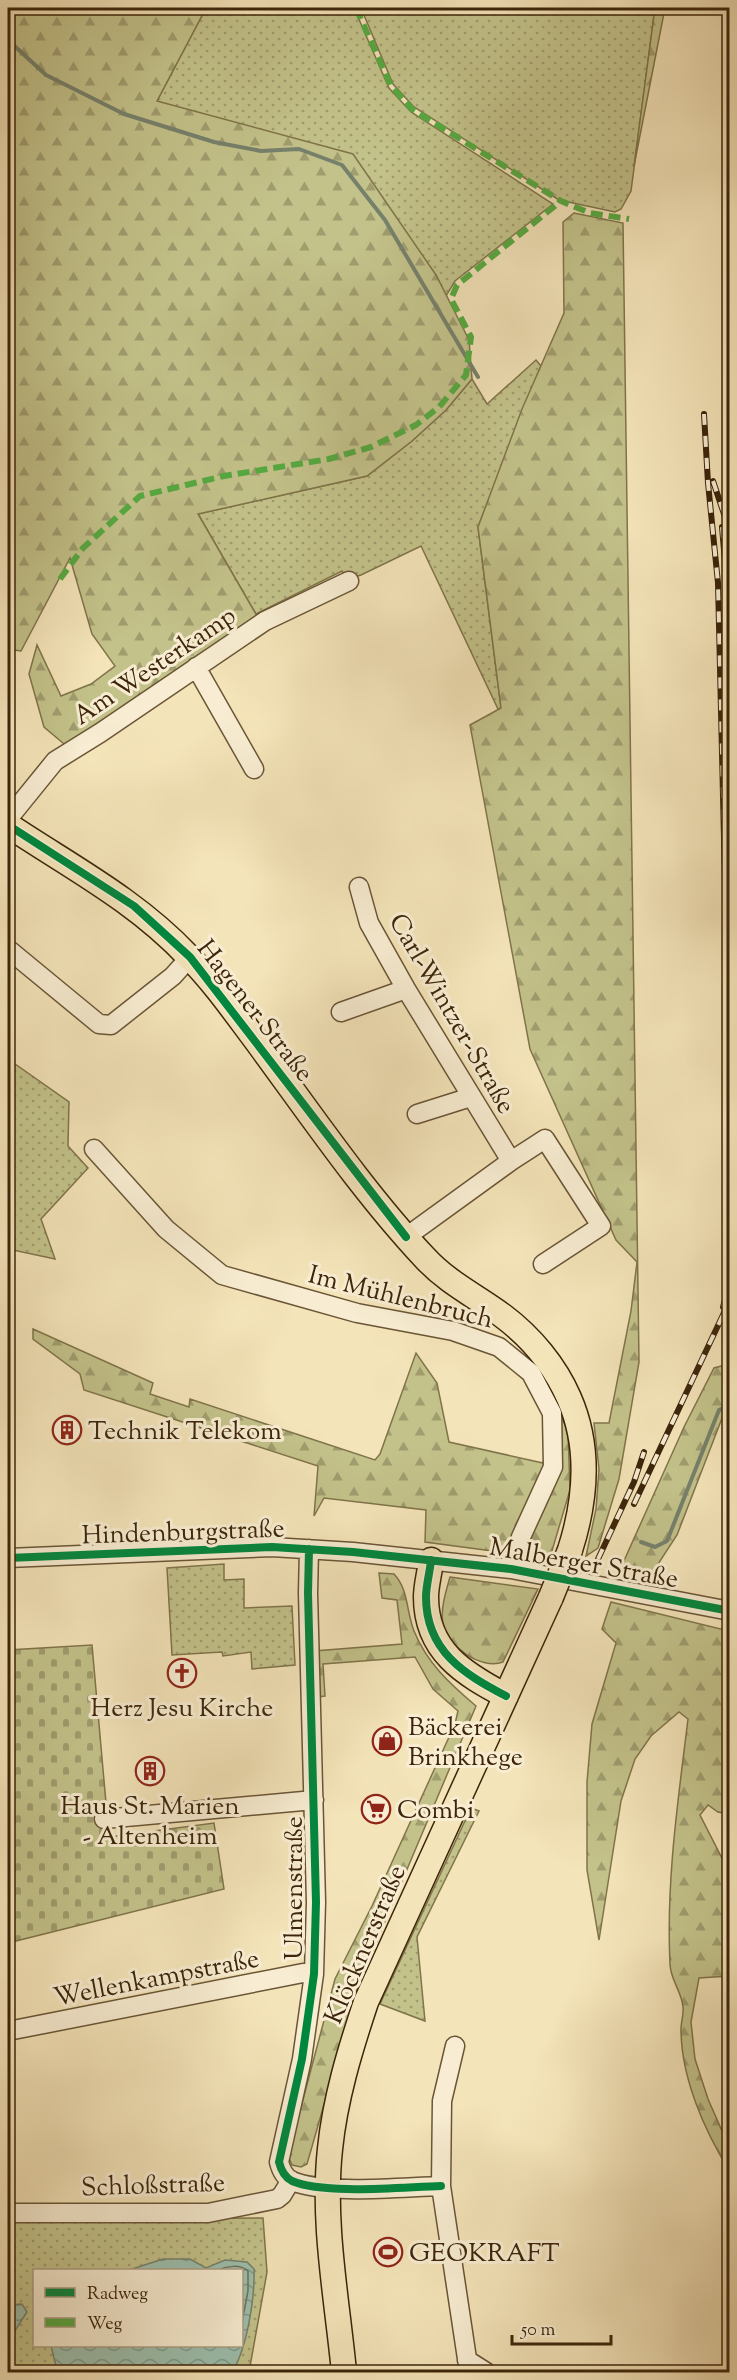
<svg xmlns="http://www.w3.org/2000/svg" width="737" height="2380" viewBox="0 0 737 2380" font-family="'Sorts Mill Goudy',serif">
	<defs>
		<pattern id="green-dots" width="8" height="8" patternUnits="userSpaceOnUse" patternTransform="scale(1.5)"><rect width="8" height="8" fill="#c3c28a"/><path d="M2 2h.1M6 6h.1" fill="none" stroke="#a09d6f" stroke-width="1.8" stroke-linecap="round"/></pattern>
		<pattern id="forest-firs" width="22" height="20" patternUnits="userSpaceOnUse" patternTransform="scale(1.5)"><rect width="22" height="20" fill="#c3c28a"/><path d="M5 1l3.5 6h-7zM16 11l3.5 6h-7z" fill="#a09d6f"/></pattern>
		<pattern id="cemetery-stones" width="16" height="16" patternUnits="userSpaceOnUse" patternTransform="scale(1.5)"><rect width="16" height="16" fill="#c3c28a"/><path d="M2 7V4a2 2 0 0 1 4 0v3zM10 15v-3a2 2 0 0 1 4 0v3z" fill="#a09d6f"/></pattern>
		<pattern id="water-waves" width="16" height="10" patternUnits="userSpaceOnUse" patternTransform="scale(1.5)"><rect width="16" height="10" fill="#9cbfad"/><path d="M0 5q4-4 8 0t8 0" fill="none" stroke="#809b8b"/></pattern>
	</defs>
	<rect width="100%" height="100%" fill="#f4e4b9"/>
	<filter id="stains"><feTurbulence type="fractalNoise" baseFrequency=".00333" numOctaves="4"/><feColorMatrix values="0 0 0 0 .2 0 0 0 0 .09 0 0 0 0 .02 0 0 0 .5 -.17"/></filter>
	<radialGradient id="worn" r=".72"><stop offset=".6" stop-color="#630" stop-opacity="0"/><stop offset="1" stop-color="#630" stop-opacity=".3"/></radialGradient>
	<path fill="url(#green-dots)" stroke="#80744a" stroke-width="1.5" fill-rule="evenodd" d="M206,8H354L389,88L411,112L553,204L455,281L446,296L436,275L157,101Z
		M361,8H655L631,191L621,209L615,212L559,200L414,107L393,84Z
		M536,360L541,366L478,527L501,708L498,709L421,546L361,575L347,579L342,571L256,614L198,514L367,476L412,441L446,410L472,379L487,404Z
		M8,1059L69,1102L68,1146L88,1168L41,1219L55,1259L8,1249Z
		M224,1564V1580L244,1579V1608L292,1606L295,1665L252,1669L251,1652L223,1656L222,1652L172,1655L167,1568Z
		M471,1808L479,1811L417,1937L425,2021L380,2004Z
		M263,2218L267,2272L249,2372H8V2220ZM34,2270H242V2346H34Z"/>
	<path fill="url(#forest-firs)" stroke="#80744a" stroke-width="1.5" d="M8,8H206L157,101L353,154L436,275L469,340L472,379L446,410L412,441L367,476L198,514L257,616L91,733L64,744L44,727L29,674L37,645L61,696L91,684L115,666L92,634L70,558L21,651L8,649Z
		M655,8H665L634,166Z
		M574,213L623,223L639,1362L619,1479L598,1548L586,1556L596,1509L599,1469L594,1423H609L631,1311L637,1262L616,1240L530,1049L470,725L501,708L478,527L522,409L564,313L563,222Z
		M33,1329L153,1383L150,1394L189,1407L190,1399L375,1460L380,1454L416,1353L437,1383L449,1442L543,1463L556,1406L568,1431L570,1490L551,1554L500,1552L425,1542L426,1510L324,1498L314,1516L318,1466L84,1390L80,1374L33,1339Z
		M729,1364V1414L724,1413L677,1535L649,1578L623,1563L684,1427L714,1368Z
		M379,1573L394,1574C409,1590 406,1611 414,1631C427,1663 450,1684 476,1706L359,1983L307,2164L301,2167L292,2165L288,2156L335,1979L372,1906L455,1724L458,1711L433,1689L415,1657L323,1664L325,1696L317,1697L314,1651L402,1644L397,1600L382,1598Z
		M450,1577L538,1589L503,1662C481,1670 448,1647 443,1624C440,1610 446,1591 450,1577Z
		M611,1602L729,1631V1814L718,1812L708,1805L700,1815L729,1872V1976L699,1978L691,2022L695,2059L708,2099L729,2147V2170C704,2130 681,2077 681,2029C681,2022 684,2014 683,2007C682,1992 670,1979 670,1964C666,1881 678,1801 688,1719L679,1712L651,1736L635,1759L621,1801L599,1940L587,1870V1782L592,1724L616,1643L602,1629Z"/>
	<path fill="url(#cemetery-stones)" stroke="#80744a" stroke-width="1.5" d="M92,1645L109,1837L214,1823L224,1889L8,1943V1650Z"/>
	<path fill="url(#water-waves)" stroke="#76816c" stroke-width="1.5" d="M163,2259H190L206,2268L225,2260L247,2262L254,2269C255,2297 247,2349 232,2372H62L56,2366L51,2346H242V2270H129Z
		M22,2304L27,2312L14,2332L8,2360V2305Z"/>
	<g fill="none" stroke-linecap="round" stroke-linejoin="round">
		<path stroke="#6c725c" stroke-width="1.5" d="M218,2270C227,2266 240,2264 248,2271V2291L242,2322"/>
		<path stroke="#76816c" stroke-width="4" d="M8,40L46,75L124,114L214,142L261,151L299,149L342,165L385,220L478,377
			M641,1542L655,1547L667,1541L719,1410L730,1406"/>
		<g stroke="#6a5536" stroke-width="21">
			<path id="minor" d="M196,667L254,769
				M8,819L55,761L100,733L265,621L349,581
				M359,887L369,923L406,989L511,1161L545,1139L601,1226L543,1264
				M8,949L99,1024L111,1025L173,976L190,957
				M341,1012L406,989
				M417,1114L471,1097
				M94,1149L166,1229L222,1275L357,1313L453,1331L499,1347L531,1373L552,1413L553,1467L521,1537L511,1569
				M406,1237L511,1161
				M309,1549L308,1593L316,1902L314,1974L302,2059L279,2162C281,2170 284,2177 292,2181C326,2195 402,2187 441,2186
				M8,1558L272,1547L353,1552L511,1569L730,1611
				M104,1819L314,1800
				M8,2031L303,1973L314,1974
				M455,2046L442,2101L441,2186L469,2372
				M8,2213H208L277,2199L282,2195L291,2180
				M467,2360L486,2372"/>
		</g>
		<g stroke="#3c250a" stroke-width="27">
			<path id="major" d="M8,825C71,867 135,900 188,956C213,981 234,1011 255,1039C309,1112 363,1192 425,1258C448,1283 476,1296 503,1316C531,1337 555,1366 569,1398C591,1448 586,1500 570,1550
				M431,1560C430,1572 426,1585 426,1597C426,1651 464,1674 506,1696
				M344,2372C337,2299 322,2223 330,2149C335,2099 350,2050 366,2002L551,1597"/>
		</g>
		<use href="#minor" stroke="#f8edd2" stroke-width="18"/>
		<use href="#major" stroke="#f4e4b9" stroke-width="24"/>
		<g stroke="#3c250a" stroke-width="6">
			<path id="rail" d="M704,414L708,483L718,583L730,1094
				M713,481L730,532
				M722,527L726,573
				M723,1307L730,1282
				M634,1504L730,1300
				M598,1559L634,1482L644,1452"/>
		</g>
		<use href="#rail" stroke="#f8edd2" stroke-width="4" stroke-dasharray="11" stroke-linecap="butt"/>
		<g stroke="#3c250a" stroke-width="27" stroke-linecap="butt">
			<path id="major-bridge" d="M551,1597L570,1550"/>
		</g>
		<use href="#major-bridge" stroke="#f4e4b9" stroke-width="24"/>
		<path stroke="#55aa41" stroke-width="6" stroke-dasharray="12 6" stroke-linecap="butt" d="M356,8L391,86L413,110L561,201L590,213L629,219
			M60,579L83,548L140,496L224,476L329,459L371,447L416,425L439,407L466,375L471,337L451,299L457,285L561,201"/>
		<g stroke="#f8edd2" stroke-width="11">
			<path id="cycleway" d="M8,825L134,906L190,957L406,1237
				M309,1549L308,1593L316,1902L314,1974L302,2059L279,2162C281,2170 284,2177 292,2181C326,2195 402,2187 441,2186
				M8,1558L272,1547L353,1552L511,1569L730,1611
				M431,1560C430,1572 426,1585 426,1597C426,1651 464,1674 506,1696"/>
		</g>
		<use href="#cycleway" stroke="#00873e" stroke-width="8"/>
	</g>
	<defs>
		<g id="building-ring" transform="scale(1.5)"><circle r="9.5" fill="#f8edd2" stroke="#8f2418" stroke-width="1.5"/><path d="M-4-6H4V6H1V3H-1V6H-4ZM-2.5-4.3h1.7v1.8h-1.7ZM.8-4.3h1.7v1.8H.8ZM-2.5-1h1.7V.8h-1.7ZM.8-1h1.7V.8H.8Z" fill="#8f2418"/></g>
		<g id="church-ring" transform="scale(1.5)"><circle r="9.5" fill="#f8edd2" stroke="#8f2418" stroke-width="1.5"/><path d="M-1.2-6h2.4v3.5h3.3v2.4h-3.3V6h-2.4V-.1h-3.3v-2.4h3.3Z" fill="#8f2418"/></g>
		<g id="shop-ring" transform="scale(1.5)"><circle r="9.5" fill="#f8edd2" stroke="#8f2418" stroke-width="1.5"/><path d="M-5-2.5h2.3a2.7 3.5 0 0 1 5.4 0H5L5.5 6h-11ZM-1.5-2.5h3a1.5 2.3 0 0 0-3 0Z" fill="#8f2418"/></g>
		<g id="supermarket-ring" transform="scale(1.5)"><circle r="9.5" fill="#f8edd2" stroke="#8f2418" stroke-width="1.5"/><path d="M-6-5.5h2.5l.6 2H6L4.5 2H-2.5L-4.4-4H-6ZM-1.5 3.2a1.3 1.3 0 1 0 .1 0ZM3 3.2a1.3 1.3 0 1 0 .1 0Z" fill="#8f2418"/></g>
		<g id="stadium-ring" transform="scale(1.5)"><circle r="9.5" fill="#f8edd2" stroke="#8f2418" stroke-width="1.5"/><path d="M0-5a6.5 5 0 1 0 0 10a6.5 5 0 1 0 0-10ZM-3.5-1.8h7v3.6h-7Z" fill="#8f2418"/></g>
	</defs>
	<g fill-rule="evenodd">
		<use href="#building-ring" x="67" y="1430"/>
		<use href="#church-ring" x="182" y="1673"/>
		<use href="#shop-ring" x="387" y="1741"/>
		<use href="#building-ring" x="150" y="1771"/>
		<use href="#supermarket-ring" x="376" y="1809"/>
		<use href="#stadium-ring" x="388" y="2252"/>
	</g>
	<g text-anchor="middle" stroke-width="6" stroke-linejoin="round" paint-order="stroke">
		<g font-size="26" fill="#3c250a" stroke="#f8edd2">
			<text transform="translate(154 665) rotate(-34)" y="9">Am Westerkamp</text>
			<text transform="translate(256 1010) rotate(52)" y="9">Hagener Straße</text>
			<text transform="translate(453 1013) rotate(60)" y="9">Carl-Wintzer-Straße</text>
			<text transform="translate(401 1296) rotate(14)" y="9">Im Mühlenbruch</text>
			<text transform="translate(183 1531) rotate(-2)" y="9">Hindenburgstraße</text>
			<text transform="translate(584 1562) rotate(10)" y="9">Malberger Straße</text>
			<text transform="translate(293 1888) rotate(-90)" y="9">Ulmenstraße</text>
			<text transform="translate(364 1944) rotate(-67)" y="9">Klöcknerstraße</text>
			<text transform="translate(156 1977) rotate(-11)" y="9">Wellenkampstraße</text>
			<text transform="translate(153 2184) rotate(-2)" y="9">Schloßstraße</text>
		</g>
		<g font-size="26" fill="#3c250a" stroke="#f8edd2" text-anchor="start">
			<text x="88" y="1439">Technik Telekom</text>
			<text x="182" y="1716" text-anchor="middle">Herz Jesu Kirche</text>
			<text x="408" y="1735">Bäckerei<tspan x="408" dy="30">Brinkhege</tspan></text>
			<text x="150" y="1814" text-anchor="middle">Haus St. Marien<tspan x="150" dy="30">- Altenheim</tspan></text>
			<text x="397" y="1818">Combi</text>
			<text x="409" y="2261">GEOKRAFT</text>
		</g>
	</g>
	<rect width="737" height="2380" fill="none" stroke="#f4e4b9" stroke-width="30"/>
	<rect x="9" y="9" width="719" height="2362" fill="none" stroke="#3c250a" stroke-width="3"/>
	<rect x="15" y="15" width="707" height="2350" fill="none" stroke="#3c250a" stroke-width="1.5"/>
	<rect x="33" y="2269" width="210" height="78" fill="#f8edd2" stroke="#ad9d82" stroke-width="1.5"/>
	<rect x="45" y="2288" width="30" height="9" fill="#00873e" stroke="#ad9d82" stroke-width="1.5"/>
	<text x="87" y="2299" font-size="18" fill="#3c250a">Radweg</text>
	<rect x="45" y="2318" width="30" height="9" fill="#55aa41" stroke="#ad9d82" stroke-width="1.5"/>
	<text x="87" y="2329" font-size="18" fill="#3c250a">Weg</text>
	<path d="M512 2335v9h99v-9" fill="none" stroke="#3c250a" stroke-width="3"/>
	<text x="521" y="2335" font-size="18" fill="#3c250a" stroke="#f8edd2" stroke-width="4.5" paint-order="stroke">50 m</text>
	<rect width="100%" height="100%" filter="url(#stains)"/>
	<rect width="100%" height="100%" fill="url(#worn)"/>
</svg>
